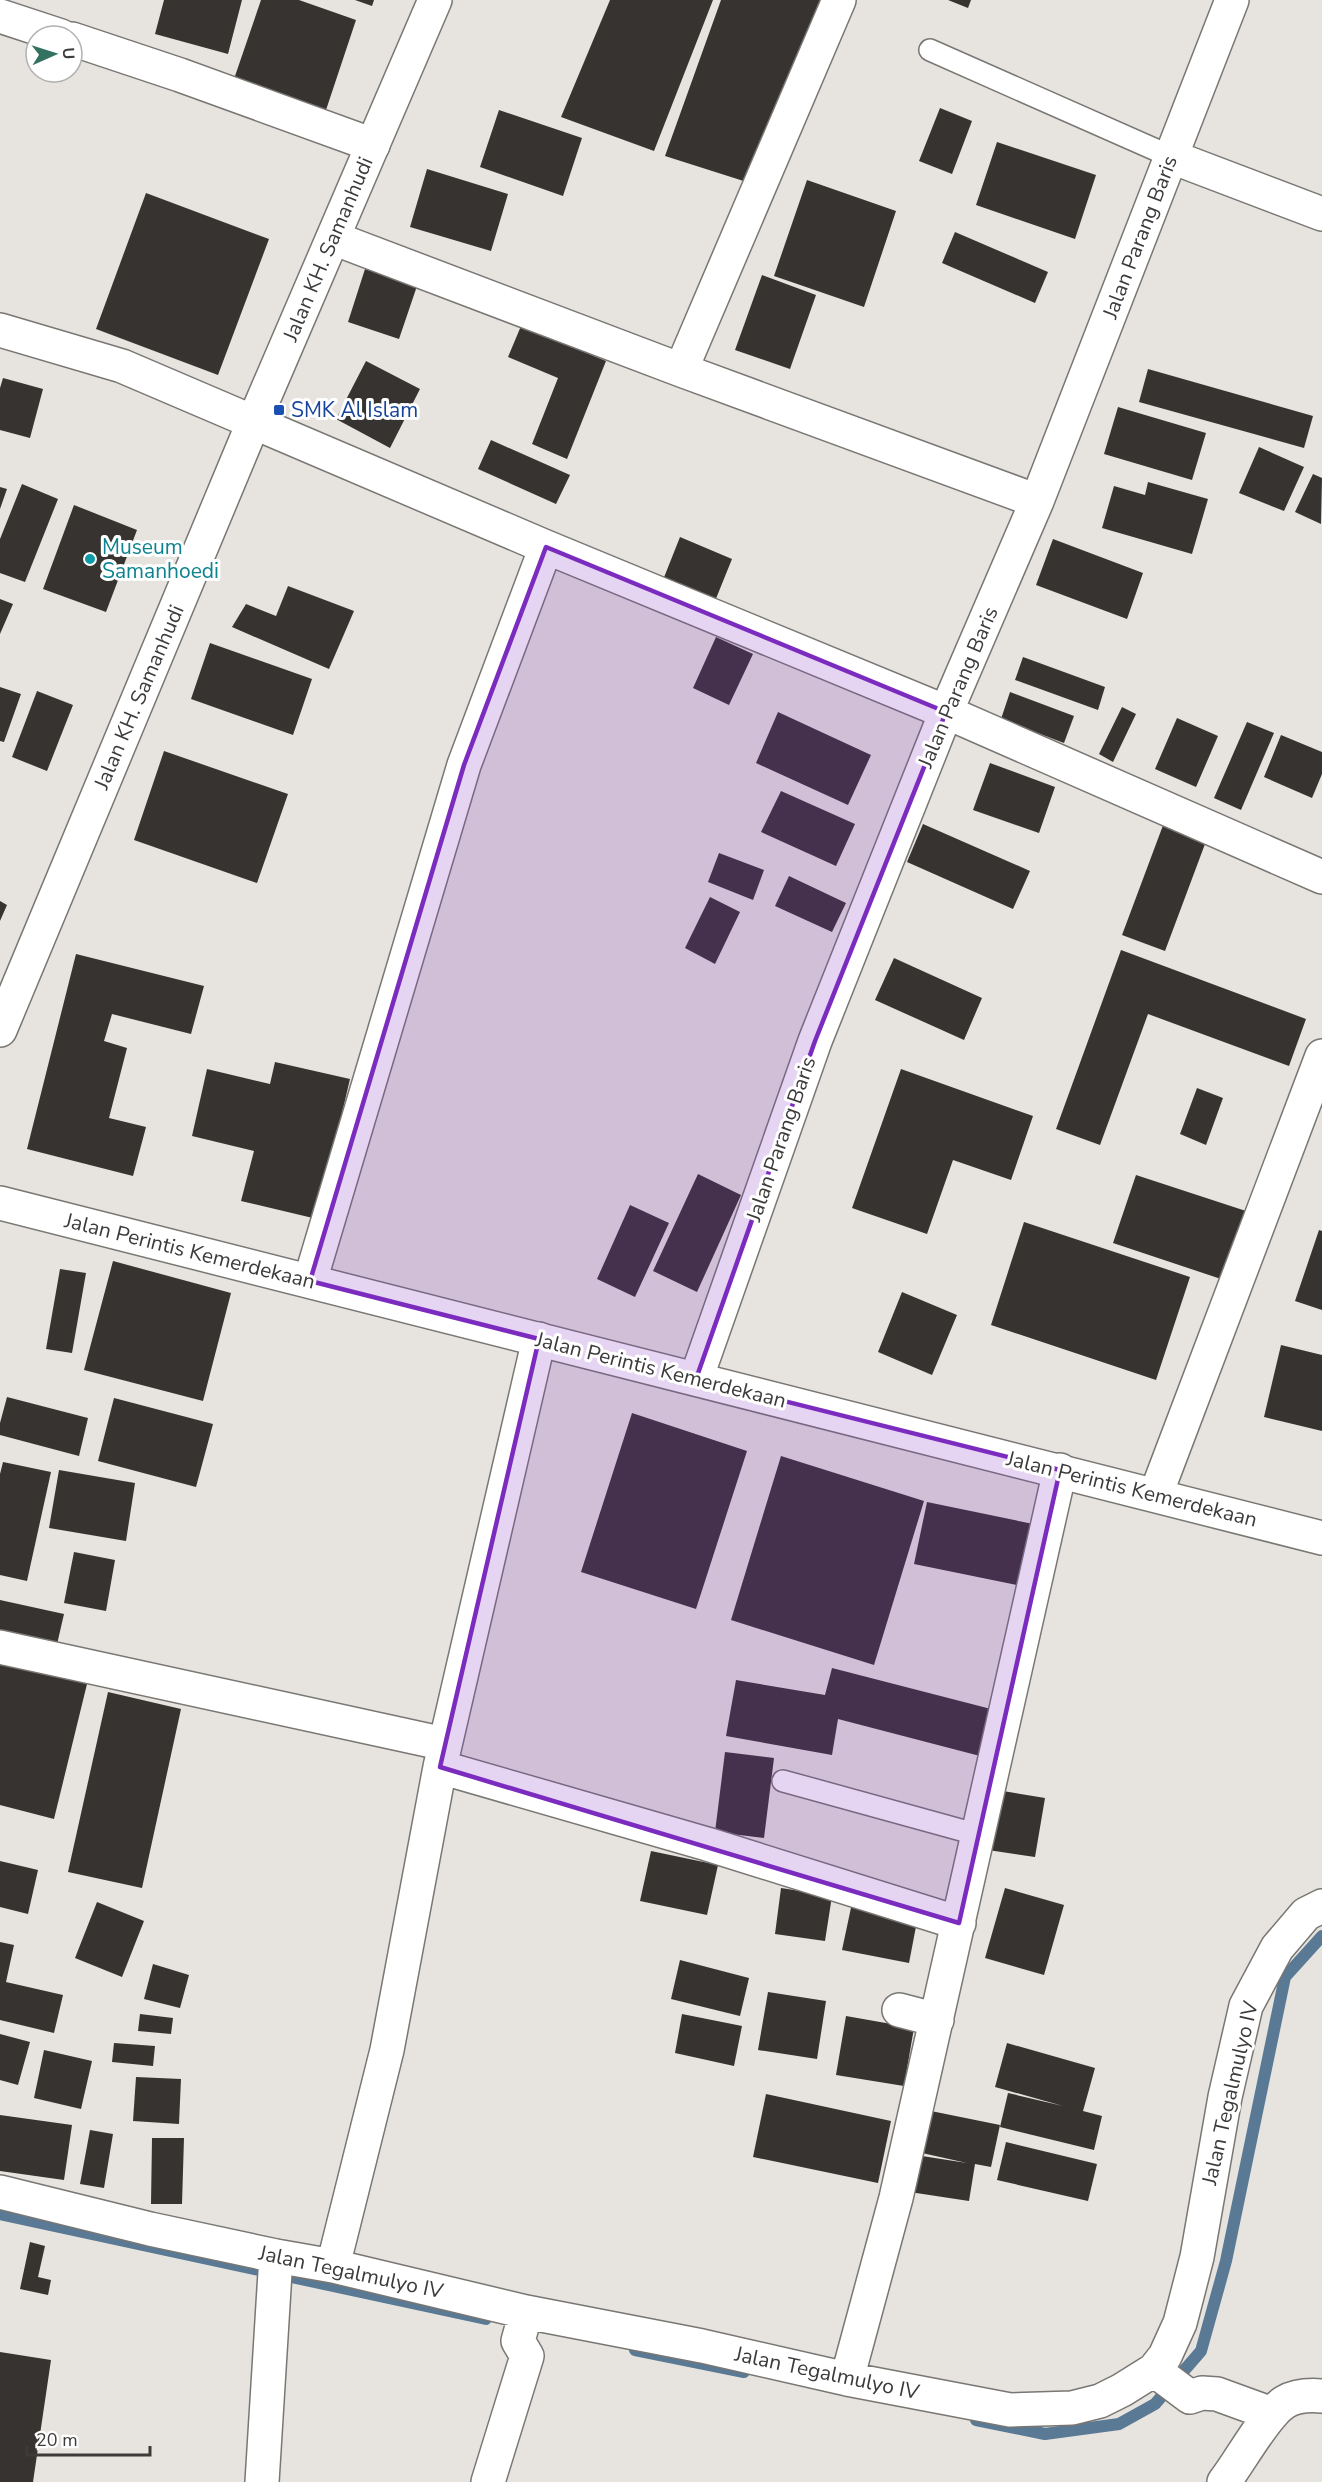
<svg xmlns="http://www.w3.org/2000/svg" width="1322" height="2482" viewBox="0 0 1322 2482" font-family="'Nunito Sans',sans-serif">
	<rect width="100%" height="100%" fill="#e7e4df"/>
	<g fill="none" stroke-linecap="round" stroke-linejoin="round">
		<path stroke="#597994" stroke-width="12" d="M0,2214L486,2319
			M635,2350L744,2372
			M976,2420L1045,2434L1119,2424L1155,2404L1201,2351L1226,2261L1285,1977L1322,1936"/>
	</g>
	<path fill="#373331" d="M164,0H242L228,54L155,34Z
		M261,0H299L356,20L326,110L234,79Z
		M355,0H374L372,6Z
		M610,0H713L654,151L561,117Z
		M721,0H826L753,184L665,156Z
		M948,0H971L968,8Z
		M940,108L972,121L952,174L919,161Z
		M499,110L582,138L563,196L480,167Z
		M997,142L1096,175L1075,239L976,205Z
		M427,169L508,194L491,251L410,227Z
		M807,180L896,211L864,307L774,276Z
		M146,193L269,239L218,375L96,329Z
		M955,232L1048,272L1035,303L942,263Z
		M365,269L417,286L399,339L348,322Z
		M762,275L816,295L790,369L735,350Z
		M521,326L606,361L567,459L532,444L558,378L508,357Z
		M366,361L420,389L390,448L336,419Z
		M1148,369L1313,416L1304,448L1139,402Z
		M3,378L43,389L30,438L0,430V388Z
		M1118,407L1206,433L1192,480L1104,454Z
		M491,440L570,475L556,504L478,469Z
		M1259,447L1304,467L1284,511L1239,493Z
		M1313,474L1322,478L1321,524L1295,512Z
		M1148,482L1208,499L1192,554L1102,528L1114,486L1145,495Z
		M22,484L58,499L25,582L0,573V539Z
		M0,487L7,489L0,509Z
		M74,505L137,530L106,612L43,589Z
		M680,537L732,559L713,606L661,585Z
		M1053,539L1143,573L1127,619L1036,585Z
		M288,586L354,611L329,669L232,627L246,604L276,616Z
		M0,599L13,604L0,634Z
		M716,637L753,654L729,705L693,688Z
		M210,643L312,679L293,735L191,699Z
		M1023,657L1105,687L1098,710L1015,680Z
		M0,687L21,694L4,742L0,741Z
		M37,691L73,705L47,771L12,757Z
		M1010,692L1074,716L1064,743L1001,719Z
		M1122,707L1136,714L1113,762L1099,754Z
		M778,712L871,755L848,805L756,763Z
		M1177,718L1218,736L1196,787L1155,769Z
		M1247,722L1274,733L1241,810L1214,798Z
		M1281,735L1322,752V774L1312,798L1264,777Z
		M164,751L288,794L257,883L134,840Z
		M990,763L1055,787L1039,833L973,810Z
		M781,791L855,824L836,866L761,832Z
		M1165,820L1208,836L1165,951L1122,935Z
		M923,824L1030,871L1013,909L907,862Z
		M719,853L764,870L753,900L708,882Z
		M789,876L846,903L832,932L775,906Z
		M710,897L740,912L715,964L685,948Z
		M0,901L7,905L0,921Z
		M1121,950L1306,1019L1289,1066L1148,1014L1100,1145L1056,1129Z
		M76,954L204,986L191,1034L112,1014L104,1041L127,1048L109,1118L146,1127L133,1176L27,1149Z
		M894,958L982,998L964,1040L875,1000Z
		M275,1062L350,1079L317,1219L241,1201L254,1151L192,1136L207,1069L270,1084Z
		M901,1069L1033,1116L1011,1180L953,1160L927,1234L852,1208Z
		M1197,1088L1223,1098L1206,1145L1180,1134Z
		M698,1174L741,1195L697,1292L653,1271Z
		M1136,1175L1249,1212L1227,1281L1113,1243Z
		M630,1205L669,1223L635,1297L597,1279Z
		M1024,1222L1190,1277L1156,1380L991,1325Z
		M1319,1230L1322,1231V1310L1295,1301Z
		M113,1261L231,1293L203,1401L84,1370Z
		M60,1269L86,1273L72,1353L46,1349Z
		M902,1292L957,1315L932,1375L878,1352Z
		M1281,1345L1322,1355V1431L1264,1417Z
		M7,1397L88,1418L79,1456L0,1435V1423Z
		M114,1398L213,1424L196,1487L98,1461Z
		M632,1413L747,1451L696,1609L581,1572Z
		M781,1456L924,1501L874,1665L731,1620Z
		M3,1462L51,1472L27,1581L0,1575V1474Z
		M59,1470L135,1483L126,1541L49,1528Z
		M927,1502L1043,1526L1031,1588L914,1564Z
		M74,1552L115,1560L106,1611L64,1603Z
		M0,1600L64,1614L55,1653L0,1640Z
		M0,1663L87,1684L54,1819L0,1805Z
		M832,1668L991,1709L980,1756L838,1719L832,1755L726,1736L736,1680L825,1695Z
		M108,1692L181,1709L142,1888L68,1872Z
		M725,1752L774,1758L764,1838L715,1832Z
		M997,1790L1045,1798L1035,1857L988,1850Z
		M651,1851L718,1865L707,1915L640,1901Z
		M0,1861L38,1870L28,1914L0,1907Z
		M781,1888L832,1896L825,1941L775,1934Z
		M1005,1888L1064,1905L1044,1975L985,1958Z
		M97,1902L144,1921L122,1977L75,1958Z
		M852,1903L918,1916L909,1963L842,1950Z
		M0,1942L14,1945L6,1982L63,1995L54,2033L0,2020Z
		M680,1960L749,1978L740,2016L671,1999Z
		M153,1964L189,1975L180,2008L144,1999Z
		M768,1992L826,2001L817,2059L758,2050Z
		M140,2014L173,2018L171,2034L138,2031Z
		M682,2014L742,2026L734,2066L675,2053Z
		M846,2016L914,2028L904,2086L836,2075Z
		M0,2034L30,2042L18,2085L0,2080Z
		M114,2043L155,2046L153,2066L112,2062Z
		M1007,2043L1095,2068L1083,2111L1102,2116L1094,2150L1000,2127L1008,2093L1063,2106L995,2087Z
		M44,2050L92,2061L81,2109L34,2098Z
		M136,2077L181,2079L179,2124L133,2121Z
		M766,2094L891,2121L878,2183L753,2157Z
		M931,2111L1000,2125L991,2167L975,2164L969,2201L903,2191L909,2154L967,2163L922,2153Z
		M0,2115L72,2125L64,2180L0,2171Z
		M90,2130L113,2134L104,2188L80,2184Z
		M152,2138H184L182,2204H151Z
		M1006,2142L1097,2164L1088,2201L997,2180Z
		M30,2242L45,2246L38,2277L51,2280L48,2295L20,2289Z
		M0,2352L51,2360L33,2482H0Z"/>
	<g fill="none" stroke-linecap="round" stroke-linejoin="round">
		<g stroke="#797773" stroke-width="24">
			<path id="lane" d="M930,50L1172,157
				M783,1781L979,1835"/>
		</g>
		<g stroke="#797773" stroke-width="36">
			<path id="street" d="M0,16L61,36
				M72,39L180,75L373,145
				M1172,157L1322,214
				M333,238L681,370L1037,501
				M0,330L122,366L546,547L946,712L1322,877
				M681,370L839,0
				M310,1281L464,765L546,547
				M696,1379L815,1041L946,712L1037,501L1232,0
				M1156,1494L1322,1056
				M0,1647L445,1744
				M440,1767L707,1844L959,1923
				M899,2010L937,2020
				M0,2192L150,2229L276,2256L333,2266L526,2312L702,2346L847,2379L1010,2410L1072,2408L1100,2401L1122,2390L1154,2370L1165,2356L1180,2323L1197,2257L1225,2097L1246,2006L1277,1948L1306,1914L1322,1906
				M333,2266L387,2050L440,1767L539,1339
				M1154,2370L1190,2397L1202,2393L1217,2394L1272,2414
				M847,2379L896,2198L1060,1470
				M262,2482L276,2256
				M488,2482L527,2356L518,2341L526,2312
				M1224,2482C1240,2462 1265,2414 1285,2402C1295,2396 1310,2395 1322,2396"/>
		</g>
		<g stroke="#797773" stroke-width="36">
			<path id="secondary" d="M0,1030L254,421L435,0
				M0,1203L1322,1538"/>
		</g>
		<use href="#lane" stroke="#fff" stroke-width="21"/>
		<use href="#street" stroke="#fff" stroke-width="33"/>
		<use href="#secondary" stroke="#fff" stroke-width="33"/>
	</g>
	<path fill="#7b2cbf" fill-opacity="0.2" stroke="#7b2cbf" stroke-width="4.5" stroke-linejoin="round" d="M546,547L946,712L815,1041L696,1379L1060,1470L959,1923L440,1767L539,1339L310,1281L464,765Z"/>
	<rect fill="#1a4fb4" stroke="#fff" stroke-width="2" x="273" y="404" width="12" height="12" rx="3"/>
	<circle fill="#0f9aa8" stroke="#fff" stroke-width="2" cx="90" cy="559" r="6"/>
	<g text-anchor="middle" stroke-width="6" stroke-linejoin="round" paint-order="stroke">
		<g font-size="21" fill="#3c3b3a" stroke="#fff">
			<text transform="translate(1140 237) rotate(-69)" y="7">Jalan Parang Baris</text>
			<text transform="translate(328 249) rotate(-67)" y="7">Jalan KH. Samanhudi</text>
			<text transform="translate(958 687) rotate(-67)" y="7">Jalan Parang Baris</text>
			<text transform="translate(139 697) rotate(-67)" y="7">Jalan KH. Samanhudi</text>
			<text transform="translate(781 1139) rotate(-71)" y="7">Jalan Parang Baris</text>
			<text transform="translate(190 1251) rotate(14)" y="7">Jalan Perintis Kemerdekaan</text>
			<text transform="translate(661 1370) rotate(14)" y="7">Jalan Perintis Kemerdekaan</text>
			<text transform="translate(1132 1489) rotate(14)" y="7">Jalan Perintis Kemerdekaan</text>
			<text transform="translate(1230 2093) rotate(-77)" y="7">Jalan Tegalmulyo IV</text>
			<text transform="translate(351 2272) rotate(12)" y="7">Jalan Tegalmulyo IV</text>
			<text transform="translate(827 2373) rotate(12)" y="7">Jalan Tegalmulyo IV</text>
		</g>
		<g font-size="21" fill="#164399" stroke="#fff" text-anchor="start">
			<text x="291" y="417">SMK Al Islam</text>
		</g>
		<g font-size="21" fill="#0d838f" stroke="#fff" text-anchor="start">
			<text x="102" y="554">Museum<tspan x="102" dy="24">Samanhoedi</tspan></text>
		</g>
	</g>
	<g transform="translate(54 54) rotate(87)"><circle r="28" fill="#ffffff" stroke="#b1b1b0" stroke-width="1.5"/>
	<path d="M0-4.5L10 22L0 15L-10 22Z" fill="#337260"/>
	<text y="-9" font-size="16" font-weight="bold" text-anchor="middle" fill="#3c3b3a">U</text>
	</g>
	<path d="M27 2446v9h123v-9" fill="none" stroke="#3c3b3a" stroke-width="3"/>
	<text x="36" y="2446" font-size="18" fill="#3c3b3a" stroke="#ffffff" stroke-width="4.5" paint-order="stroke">20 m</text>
</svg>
